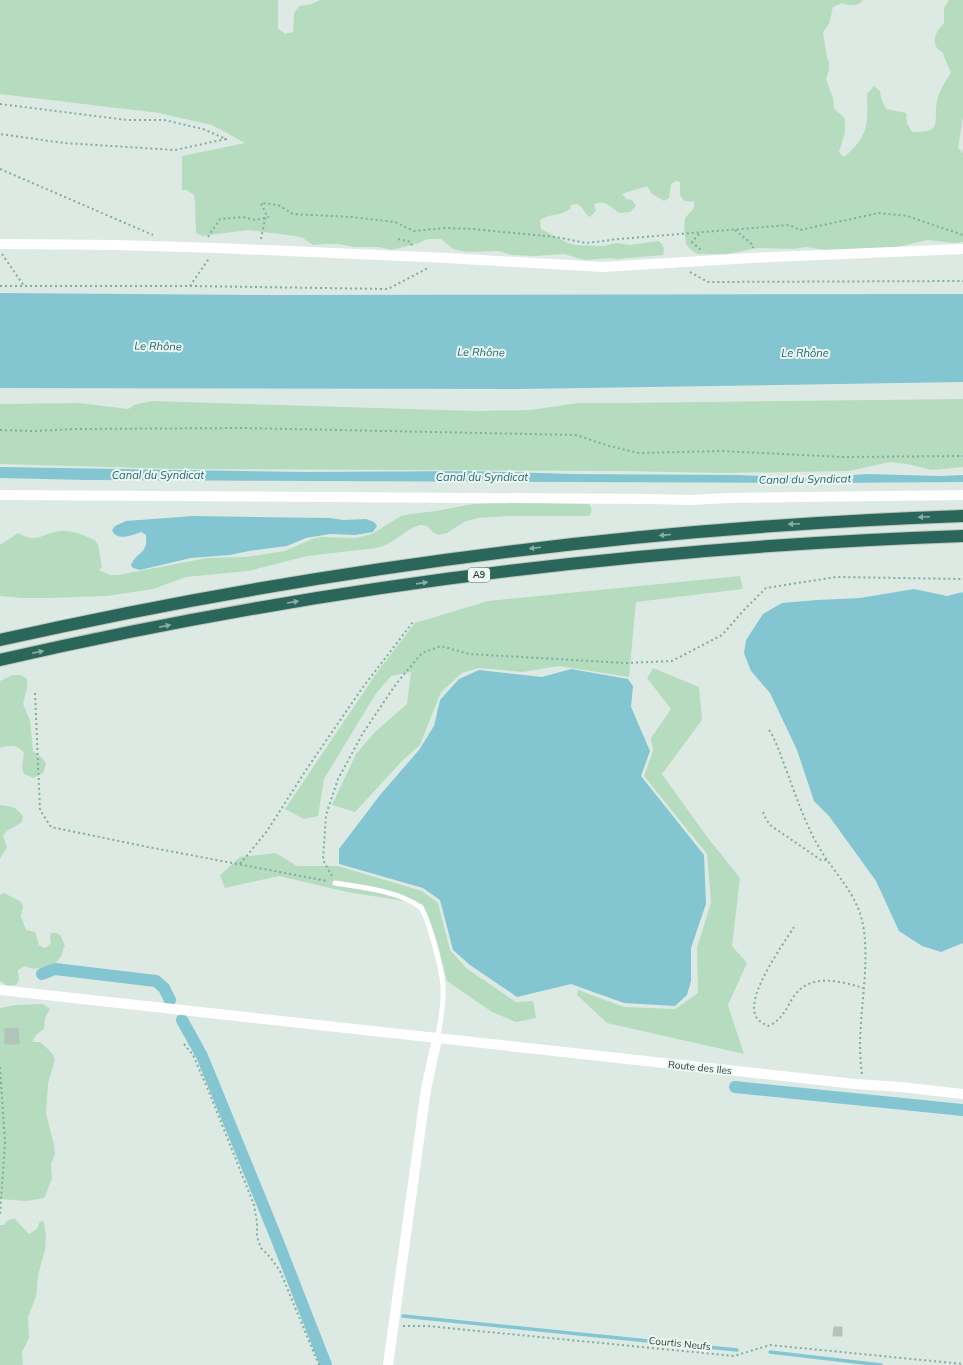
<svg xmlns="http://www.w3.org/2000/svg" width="963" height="1365" viewBox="0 0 963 1365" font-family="Mulish,sans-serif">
	<rect width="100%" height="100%" fill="#ddeae4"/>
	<path fill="#b5dcbf" d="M0,0H278V28L285,34L293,32L294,13L299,6L312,4L320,0H863C857,7 851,6 842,3L833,7L829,24L823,32L827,58L829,61V70L826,79L833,98L834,108L845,119V132L839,152L844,157C869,136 868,123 867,94L874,86L880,91L881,98L886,109L906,113L907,123L912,132C944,133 933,122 937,101C939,91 946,81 951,72C948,68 944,54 942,52C941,51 937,49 937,48C931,39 938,29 944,23V8L949,0H963V118L958,148L963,153V242L953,243L927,240L873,253L832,251L806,247L793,249L758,248L727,254H697L689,248L686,244L684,227L685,218L694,208V201L690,202L683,200L680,195V182L676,181L671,184L669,198L664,201L652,194L647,186L622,194L626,199L632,200L636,206L630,212L619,213C611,207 605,199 594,204L596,211L590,217C584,214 584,207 577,204L571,205L570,209C561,216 551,213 540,220L541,229L568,243L576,245L604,246L616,243L630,245L658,241C664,245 665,248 663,255L618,259L610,258L585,260L564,254L535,256L512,255L499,251L465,252L453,249L441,239H428L419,243L392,250L378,247H355L338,244H326L313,245L303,238L295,236L248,230L202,236L196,233L195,202L194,195L187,190H182V156L245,143L212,125L159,113L0,94Z
		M963,399V467L932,470L907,464L890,462L849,471L723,473L620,471L181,469L0,464V404L79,403L128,409L134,405L151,401L475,411L530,410L579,403H621Z
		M519,502L589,504C592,508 592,511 590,515L587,516H508L477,518L464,522L447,533L438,535L433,532L427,526L420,525L412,528L388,544L377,548L307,556L248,571L186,577L153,589L107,596L48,598H22L0,596V545L18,533C39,544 40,534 59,531C71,529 85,536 95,540L98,545L102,567L99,570L110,575H118L207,558L245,557L285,551L312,539L321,537L356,538L372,534L401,516L411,514L436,511L473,504Z
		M740,576L743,589L636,602L629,677L559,666L523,672L479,668L462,673L441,692L420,745L403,760L355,812L332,805L356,754L375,732L407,704L411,672L391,676L375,695L324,779L318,816L304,819L285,809L378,671L415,623L488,601Z
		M653,668L699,687L702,720L662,774L708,838L740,878L732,946L747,963L728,1005L744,1054L607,1023L577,995L578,990L624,1007L675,1009L698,993L697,948L711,902L707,854L644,776L653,751L651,738L671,709L647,678Z
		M13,675H21L27,679V688L23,704L30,720L33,751L43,759L46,764L43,773L33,778L24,774L22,768L24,753C17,744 10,745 0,748V681Z
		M0,805C12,806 16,807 23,816L22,822C14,828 9,827 3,836L7,847L0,859Z
		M276,853L297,866H338L422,891L438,903L450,950L466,968L516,1002L533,1001L536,1018L516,1022L492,1012L447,981L437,941L423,904L347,892L279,876L225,888L220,875L240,857Z
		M4,893L20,901L23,906L21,916L26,930L35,932L39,945L44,948L47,947L51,943L50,938L51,933H57L61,936L65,947L63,949C63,965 37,973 25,966L18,970L19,980L16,985L7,986L0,981V895Z
		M43,1004L50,1009L45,1018L44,1029L36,1035L32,1042H40L52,1053L55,1059L48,1084L46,1113L54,1145L55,1154L51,1164L52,1179C48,1185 48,1192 44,1198L27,1201L0,1199V1008L15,1005Z
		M14,1218L29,1234L37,1229L40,1221L44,1222L46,1237L45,1250L38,1275L36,1297L28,1317L29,1338L22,1352L23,1365H0V1225H4L7,1221Z"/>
	<path fill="#83c6d1" d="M0,293L270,295L963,294V382L520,389L0,388Z
		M0,467L305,472L471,471L571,474L737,475L786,477H824L868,474L940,476L963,475V482L822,483L86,480L0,478Z
		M193,516L330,518L343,520L366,519L374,522L377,526L373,532L355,535L330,534L306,538L287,546L249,551L230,555L191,558L140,570L133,568L131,565C138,550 148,555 146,535L141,532C132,535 117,542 112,530L115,526L126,521Z
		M914,589L947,596L963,592V943L941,952L922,946L899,931L876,881L829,816L814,801L797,750L770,693L751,671L744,653L746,640L763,614L782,603L817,600L860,598Z
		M571,669L628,679L633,686L631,707L650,751L641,776L704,855L706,904L691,948V981L687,995L675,1006L624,1003L571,984L517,997L470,965L453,950L440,900L423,888L339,864V849L380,795L419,750L434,726L440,700L459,679L479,670L542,677Z"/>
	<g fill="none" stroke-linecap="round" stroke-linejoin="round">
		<path stroke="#83c6d1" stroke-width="3.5" d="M403,1316L737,1350
			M770,1352L881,1365"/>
		<path stroke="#83c6d1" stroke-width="12" d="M42,974L55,969L156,981L164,988L170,1000
			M182,1020L202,1056L276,1237L326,1365
			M735,1087L963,1110"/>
	</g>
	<path fill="#b3c4bd" stroke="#b0c3bb" d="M18,1028L19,1044H5V1029Z
		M834,1327H842V1336H833Z"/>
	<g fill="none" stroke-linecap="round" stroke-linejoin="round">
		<g stroke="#bcc4c2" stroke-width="14">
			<path id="highway" d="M0,640C316,569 639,527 963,516
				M0,660C316,587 639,547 963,536"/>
		</g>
		<path stroke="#7dae9e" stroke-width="2" stroke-dasharray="2 3" stroke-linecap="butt" d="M0,104L127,120H164L203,129L226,139L175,150L64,143L0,134
			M0,169L153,235
			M735,230L753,245V248
			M699,234L692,242L701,250
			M208,237L220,219L243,217L255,220L269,217
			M261,239L266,214L261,203L278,205L293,214L352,217L395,222L414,231L445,228L472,229L556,237L586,243L619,239L789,225L800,230L879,213L907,216L963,235
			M398,239L411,242L412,247
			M2,254L24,286
			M690,272L708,282L963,281
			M0,286H190L388,289L428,268
			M190,286L210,257
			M0,430L33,431L77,429L243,428L576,435L609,446L638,453L721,451L844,457L963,456
			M35,693L40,810L51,827L148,847L327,881
			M769,730C777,742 780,755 786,769C795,794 804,820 817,844C835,876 859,893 864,931C870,979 855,1026 862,1074
			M763,812L766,819L770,825L821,860H827
			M240,864L267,831L308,767L363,687L413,622
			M332,876L323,860L326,815L338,779L363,733L396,684L422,653L441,646L469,654L626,663L672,661L722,635L744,610L766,588L836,577L963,579
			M794,927C782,946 748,993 755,1014C757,1021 763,1023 768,1026C783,1020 786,1008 794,996C810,973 841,981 863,988
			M184,1044L193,1055L209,1092L254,1205L257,1222V1237L261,1248L270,1257L280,1271L319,1365
			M0,1067L5,1143L0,1214
			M403,1326H427L734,1356L770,1345L963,1364"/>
		<path stroke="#fff" stroke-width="5" d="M335,883C360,887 399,891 420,907C428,914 442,972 443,985C444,1003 441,1021 437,1039"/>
		<path stroke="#fff" stroke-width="10" d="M0,244L116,245L217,248L447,258L603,267L751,258L963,249
			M0,495L652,499L690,500L728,498L963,495
			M0,990L855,1084L901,1087L963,1094
			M388,1365L426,1089L437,1039"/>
		<use href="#highway" stroke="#2a6659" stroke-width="12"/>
	</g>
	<defs><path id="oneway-solid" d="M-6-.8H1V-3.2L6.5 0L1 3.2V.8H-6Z"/></defs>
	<g fill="#8caea6">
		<use href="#oneway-solid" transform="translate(924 517) rotate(178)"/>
		<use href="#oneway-solid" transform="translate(794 524) rotate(177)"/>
		<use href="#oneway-solid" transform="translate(665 535) rotate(175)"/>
		<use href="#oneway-solid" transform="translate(535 548) rotate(173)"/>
		<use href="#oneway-solid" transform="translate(422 583) rotate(-8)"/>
		<use href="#oneway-solid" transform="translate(293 602) rotate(-9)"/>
		<use href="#oneway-solid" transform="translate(165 626) rotate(-11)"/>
		<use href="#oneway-solid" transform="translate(38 652) rotate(-12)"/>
	</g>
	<g text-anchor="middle" stroke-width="4" stroke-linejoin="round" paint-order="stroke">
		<rect fill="#eef6f2" stroke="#5d726c" stroke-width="1" x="468" y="568" width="22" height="14" rx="3"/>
		<g font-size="9" font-weight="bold" fill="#1f3932">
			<text x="479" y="578">A9</text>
		</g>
		<g font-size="10" fill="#1f3932" stroke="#eef6f2">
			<text transform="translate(700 1067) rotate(6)" y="4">Route des Iles</text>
			<text transform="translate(680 1343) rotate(6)" y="4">Courtis Neufs</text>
		</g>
		<g font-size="11" font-style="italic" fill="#186776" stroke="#eef6f2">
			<text transform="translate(158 346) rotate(1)" y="4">Le Rhône</text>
			<text transform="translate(481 352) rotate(1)" y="4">Le Rhône</text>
			<text x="805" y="357">Le Rhône</text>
			<text x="158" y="479">Canal du Syndicat</text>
			<text x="482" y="481">Canal du Syndicat</text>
			<text transform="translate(805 479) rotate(-1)" y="4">Canal du Syndicat</text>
		</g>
	</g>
</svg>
